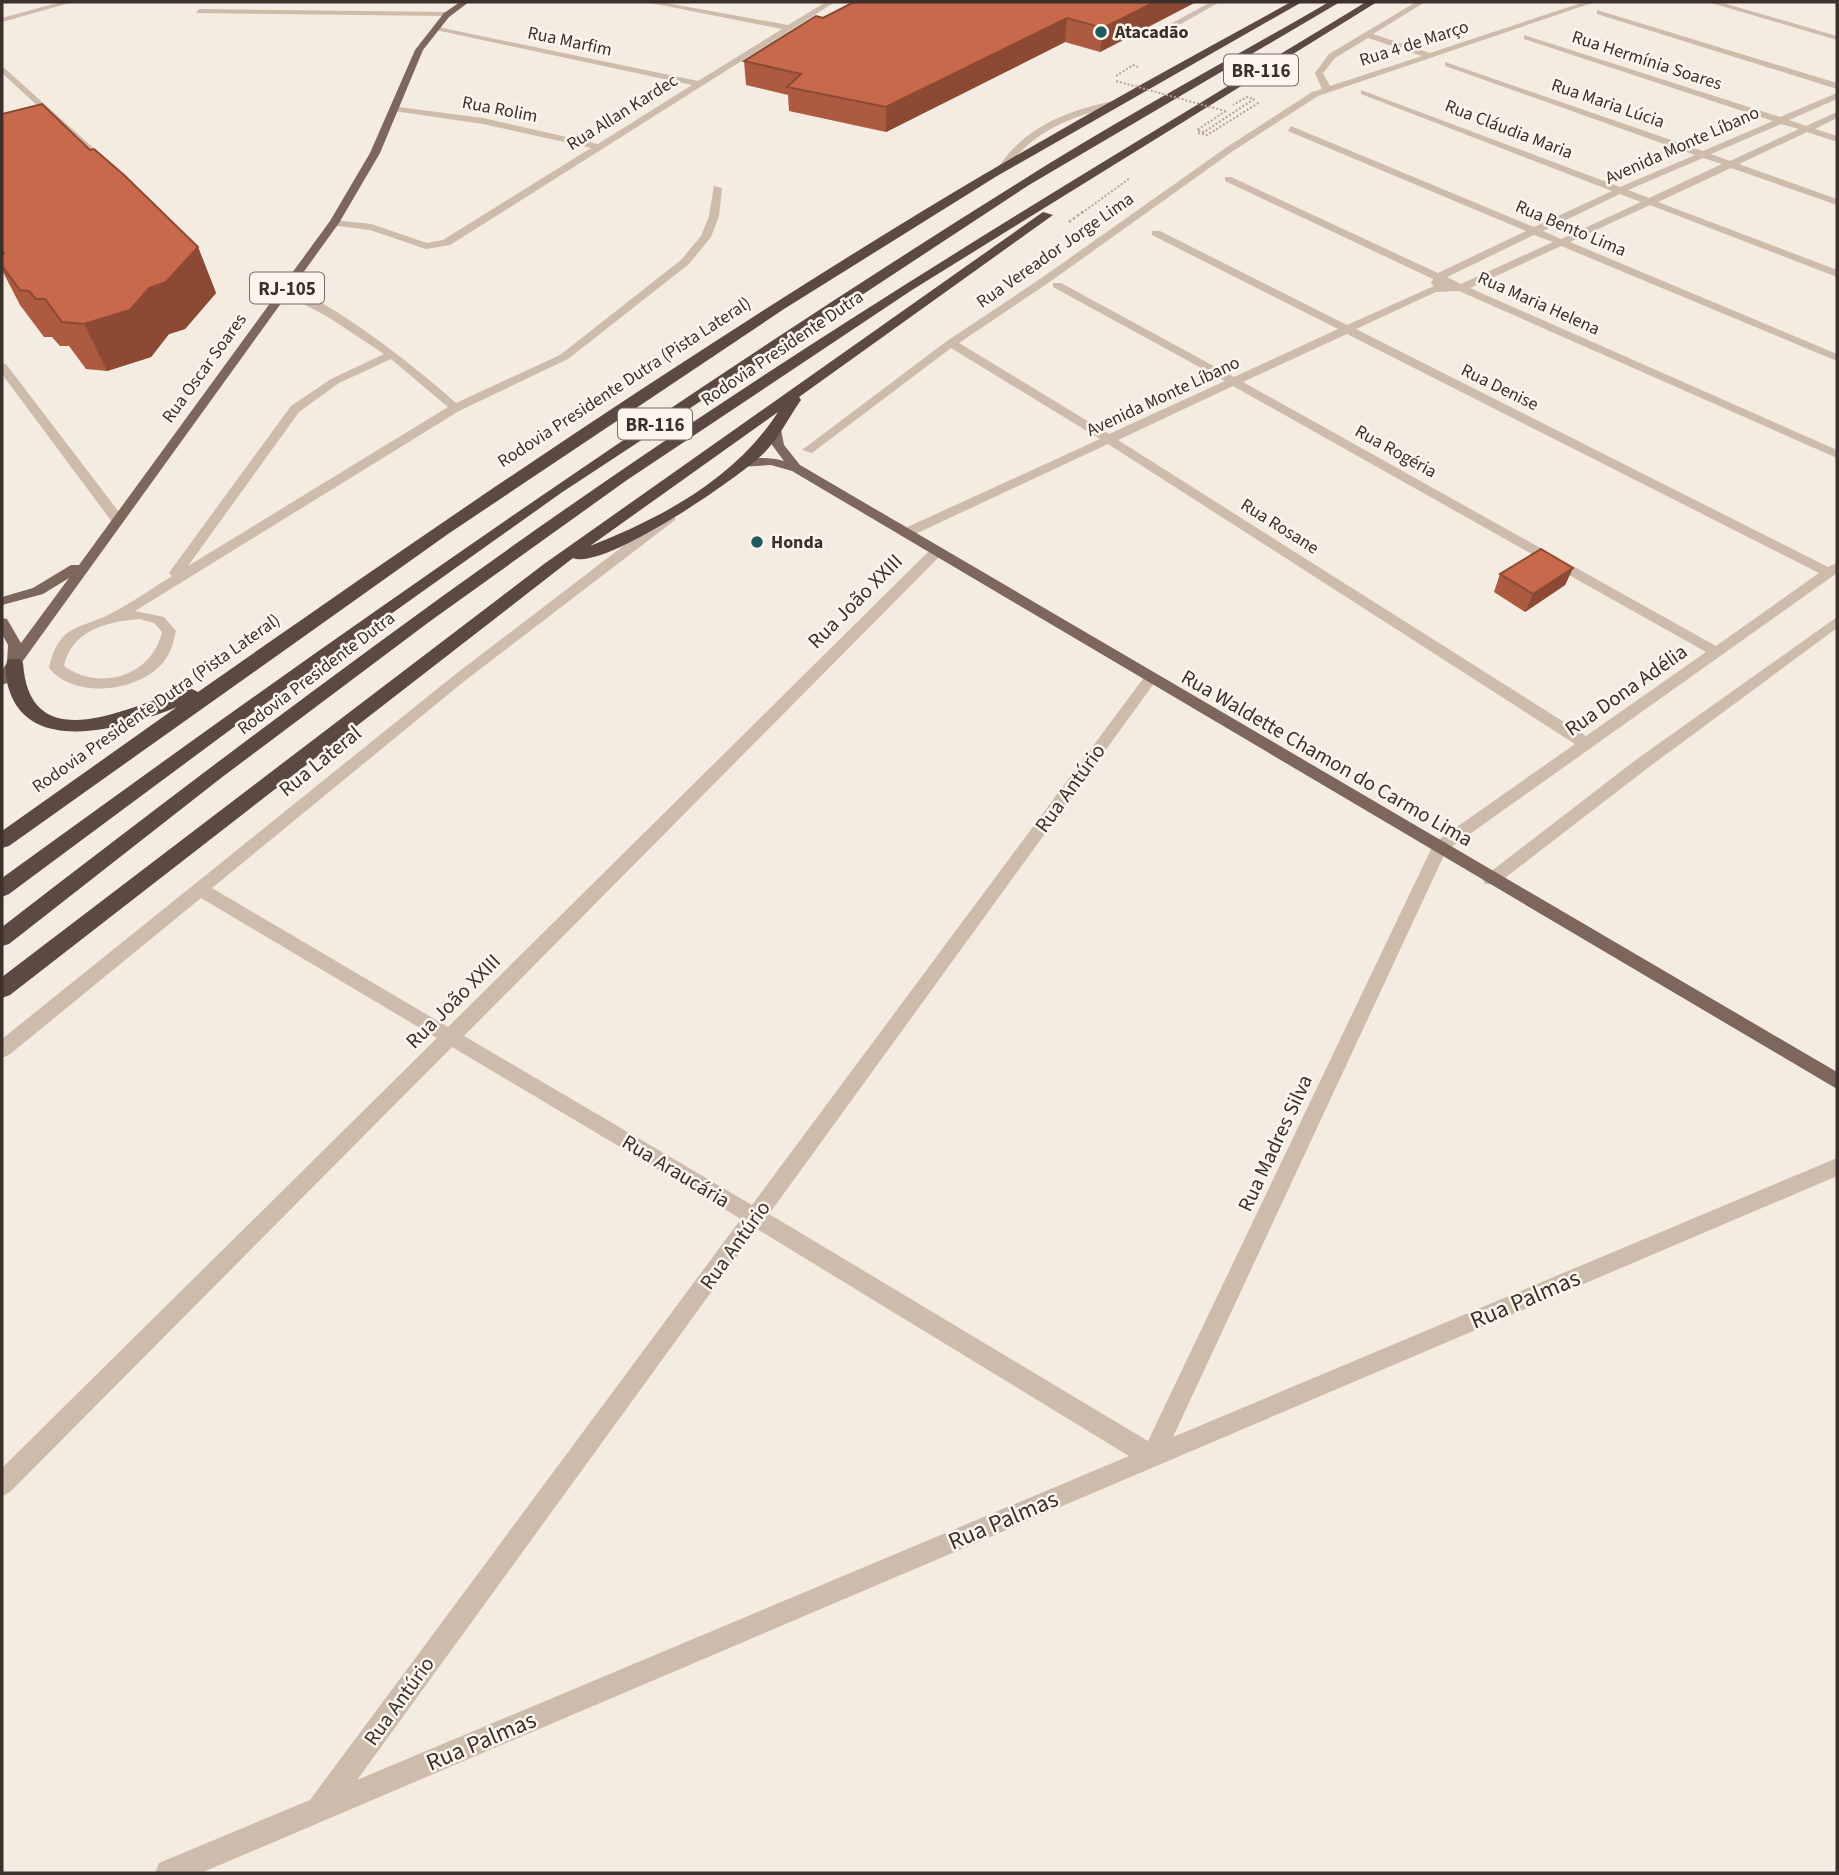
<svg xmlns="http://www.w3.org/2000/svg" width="1839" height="1875" viewBox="0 0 1839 1875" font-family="'Source Sans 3',sans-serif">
	<rect width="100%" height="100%" fill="#f4ebe1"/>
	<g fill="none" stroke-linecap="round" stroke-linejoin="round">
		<path stroke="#b9a596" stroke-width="2" stroke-dasharray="2 2" stroke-linecap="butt" d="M1116,76L1133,65L1138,67
			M1198,133L1207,135L1260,102
			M1082,213L1130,178"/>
		<path stroke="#b9a596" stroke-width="2.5" stroke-dasharray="2.5 2.5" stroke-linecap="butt" d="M1069,222L1084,211"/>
		<path fill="#cdbbac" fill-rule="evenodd" d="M61,2H73L2,22V18Z
			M646,2H661L788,25L826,2H835L450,245L426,249L370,230L330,225V221L334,220L371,224L427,243L443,240L591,148L483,124L394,111L391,106L483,118L598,144L692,85L436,30L433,26L698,81L782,29Z
			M1211,2H1220L1170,30L1163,28Z
			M1416,2H1425L1373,34L1430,53L1584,2H1595L1318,96L1233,151L1051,281L959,343L1109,434L1225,381L1053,287V283H1061L1234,377L1338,329L1152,235V231H1160L1347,325L1434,286L1431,283L1433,279L1225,181V177H1231L1438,273L1526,231L1288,131L1291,126L1534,227L1612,191L1361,94V90L1620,187L1695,155L1445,66V62L1703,151L1773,121L1524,39V35L1780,117L1837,93V99L1789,120L1806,126L1837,112V118L1815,129L1837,136V142L1807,132L1739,164L1837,199V205L1731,168L1658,202L1837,270V277L1650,205L1570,242L1837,354V361L1561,246L1470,288L1837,450V458L1459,291L1436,292L1356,329L1828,567L1837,563V573L1446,851L1173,1437L1837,1158V1176L201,1873H155L159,1863L310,1800L741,1219L452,1047L10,1492L2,1496V1468L437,1038L201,898L9,1055L2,1058V1039L452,677L665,514H675V520L462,683L212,888L448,1027L932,548H942V554L464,1036L752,1205L1145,676H1155V682L769,1214L1148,1441L1434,843L1575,744L1108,444L911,536H901V530L1100,439L951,348L812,453L802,450L947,341L1043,277L1227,147L1312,92L1322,89L1315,73L1329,54ZM1368,38L1422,56L1330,86L1323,73L1335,58ZM1781,124L1799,129L1730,161L1711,154ZM1703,158L1722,164L1649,198L1628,190ZM1620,194L1641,202L1561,239L1543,231ZM1534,235L1553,242L1461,284L1447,277ZM1347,334L1819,573L1716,646L1243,382ZM1233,386L1706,652L1586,736L1118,440ZM757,1229L1129,1456L357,1780Z
			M1708,2H1720L1837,36V40Z
			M199,9L447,12L451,14L447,16L196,13Z
			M1597,10L1837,83V89L1597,14Z
			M2,66L109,162V166H103L2,73Z
			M1112,101L1115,106C1070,117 1032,131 1005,171L997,169C1025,127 1064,112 1112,101Z
			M714,186L722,188L719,216L711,237L689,264L568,359L459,411L135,611L164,617L176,631C173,644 170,656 160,666C134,692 74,699 49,668C59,624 78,630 110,614C132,603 152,588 172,576L169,573L171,570L291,406L331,379L384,354L328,317L281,292V288C313,284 431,379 456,403L560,355L681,260L701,236L709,216ZM391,359L448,407L188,566L299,412L339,383ZM139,619L154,623L162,632C152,676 100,692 64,666C72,630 106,622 139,619Z
			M2,363L6,364L122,516V522H112L2,374Z
			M1837,617V628L1649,767L1497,884H1485L1483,880L1485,876L1637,759Z"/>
		<path fill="#7d675c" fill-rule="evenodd" d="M460,2H469L449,17L423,50L380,153L339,223L7,683L2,685V670L7,663L8,645L2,634V618L7,619L21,643L69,578L43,594L2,605V597L33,588L71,565H79L330,221L370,153L415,50L444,13Z
			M775,426L781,430L784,445L800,465L1837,1072V1089L792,471L771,465L739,467L737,464C748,456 770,457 784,461L772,445L769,430Z"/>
		<path fill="#5c4a42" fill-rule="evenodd" d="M1291,2H1302L997,176L784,309L448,534L9,846L2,848V831L177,707C133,725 36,757 11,695C7,685 3,669 8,659H20L23,663C30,764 135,703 190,688L198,692C425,533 654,376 890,231C1021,150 1156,76 1291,2Z
			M1329,2H1340L1029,185L561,493L284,690L9,894L2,897V878C334,637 669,401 1018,183C1119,119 1225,62 1329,2Z
			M1366,2H1377L912,290L627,480L429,622L221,778L9,944L2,946V927C203,772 406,618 616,474C860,307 1113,156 1366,2Z
			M1043,212L1053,215L799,397L801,400C789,417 779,438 764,453C739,478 603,571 573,558L10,995L2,998V977L544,564ZM778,412C735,479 663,517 590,546Z"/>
		<path stroke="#b9a596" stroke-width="2" stroke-dasharray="2 2" stroke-linecap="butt" d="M1116,81L1225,111
			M1226,111L1197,130L1204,132L1254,99L1247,97L1233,105"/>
	</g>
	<path fill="#ac5a40" d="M854,2H1196L1100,52L1065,42L886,132L789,111L788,95L746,85L744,61Z
		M2,114L90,150L198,247L216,293L185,329L169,334L151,357L107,371L86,369L69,346H60L52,337H44L20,305L2,270Z
		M1573,568L1565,585L1525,612L1494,592L1500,574Z"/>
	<path fill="#8c4a34" d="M1155,2H1196L1100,52L1103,28Z
		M1067,18L1065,42L886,132V107Z
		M198,247L216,293L185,329L169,334L151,357L107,371L84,324L149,288Z
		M1573,568L1565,585L1525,612L1533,594Z"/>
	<path fill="#c8694b" stroke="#8c4a34" stroke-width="2" d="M854,2H1155L1103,28L1067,18L886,107L787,87L801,74L744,61L816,16L823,18Z
		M42,104L90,150L94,149L124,175L198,247L166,282L149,288L130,310L84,324L62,322L45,299H36L29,291L20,290L2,266V255L4,253L2,251V114Z
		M1541,549L1573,568L1533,594L1500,574Z"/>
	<g fill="#1f5a5e" stroke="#fbf5ee" stroke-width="2.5">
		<circle cx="1101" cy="32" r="7"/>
		<circle cx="757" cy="542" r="7"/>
	</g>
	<g text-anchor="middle" stroke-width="5" stroke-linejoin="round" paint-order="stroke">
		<g font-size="18" font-weight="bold" fill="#3b302b" stroke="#fbf5ee" text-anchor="start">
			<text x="1115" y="38">Atacadão</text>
			<text x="771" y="548">Honda</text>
		</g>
		<g font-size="18" fill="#3b302b" stroke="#fbf5ee">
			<text transform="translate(570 41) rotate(12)" y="6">Rua Marfim</text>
			<text transform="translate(1414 43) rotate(-18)" y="6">Rua 4 de Março</text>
			<text transform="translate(1647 60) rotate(18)" y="6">Rua Hermínia Soares</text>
			<text transform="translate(1608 103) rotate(19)" y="6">Rua Maria Lúcia</text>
			<text transform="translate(500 109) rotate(11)" y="6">Rua Rolim</text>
			<text transform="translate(622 112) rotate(-32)" y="6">Rua Allan Kardec</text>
			<text transform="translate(1509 129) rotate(21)" y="6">Rua Cláudia Maria</text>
			<text transform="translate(1682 145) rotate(-24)" y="6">Avenida Monte Líbano</text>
			<text transform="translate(1571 228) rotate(23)" y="6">Rua Bento Lima</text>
			<text transform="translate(1055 250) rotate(-35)" y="6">Rua Vereador Jorge Lima</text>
			<text transform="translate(1539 303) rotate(24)" y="6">Rua Maria Helena</text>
			<text transform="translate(782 348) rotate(-34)" y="6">Rodovia Presidente Dutra</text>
			<text transform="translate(204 368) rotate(-54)" y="6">Rua Oscar Soares</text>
			<text transform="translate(624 382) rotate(-33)" y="6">Rodovia Presidente Dutra (Pista Lateral)</text>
			<text transform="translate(1500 387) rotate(26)" y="6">Rua Denise</text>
			<text transform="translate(1163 396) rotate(-25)" y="6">Avenida Monte Líbano</text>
			<text transform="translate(1396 451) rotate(29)" y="6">Rua Rogéria</text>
			<text transform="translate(1280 526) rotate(32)" y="6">Rua Rosane</text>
			<text transform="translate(316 673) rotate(-37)" y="6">Rodovia Presidente Dutra</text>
			<text transform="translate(156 703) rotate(-35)" y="6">Rodovia Presidente Dutra (Pista Lateral)</text>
		</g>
		<g fill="#fbf5ee" stroke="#756b66" stroke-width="2">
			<rect x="1224" y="54.5" width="74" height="31" rx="5"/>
			<rect x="250" y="272.5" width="74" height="31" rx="5"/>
			<rect x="618" y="408.5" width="74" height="31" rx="5"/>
		</g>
		<g font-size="19" font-weight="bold" fill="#3b302b">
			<text x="1261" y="77">BR-116</text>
			<text x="287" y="295">RJ-105</text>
			<text x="655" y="431">BR-116</text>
		</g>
		<g font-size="21" fill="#3b302b" stroke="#fbf5ee">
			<text transform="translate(855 601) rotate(-45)" y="7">Rua João XXIII</text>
			<text transform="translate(1626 690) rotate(-35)" y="7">Rua Dona Adélia</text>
			<text transform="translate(1327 758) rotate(30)" y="7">Rua Waldette Chamon do Carmo Lima</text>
			<text transform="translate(320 761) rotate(-39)" y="7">Rua Lateral</text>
			<text transform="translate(1070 788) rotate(-54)" y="7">Rua Antúrio</text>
			<text transform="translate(453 1001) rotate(-45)" y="7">Rua João XXIII</text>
			<text transform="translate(1275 1143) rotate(-65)" y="7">Rua Madres Silva</text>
			<text transform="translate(676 1171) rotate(31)" y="7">Rua Araucária</text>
			<text transform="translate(735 1245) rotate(-54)" y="7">Rua Antúrio</text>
			<text transform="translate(399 1701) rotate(-54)" y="7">Rua Antúrio</text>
		</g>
		<g font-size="24" fill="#3b302b" stroke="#fbf5ee">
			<text transform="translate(1525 1299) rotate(-23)" y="8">Rua Palmas</text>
			<text transform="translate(1003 1520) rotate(-23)" y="8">Rua Palmas</text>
			<text transform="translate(481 1741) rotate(-23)" y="8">Rua Palmas</text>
		</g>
	</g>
	<rect width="1839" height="1875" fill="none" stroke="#3b302b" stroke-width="7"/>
</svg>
